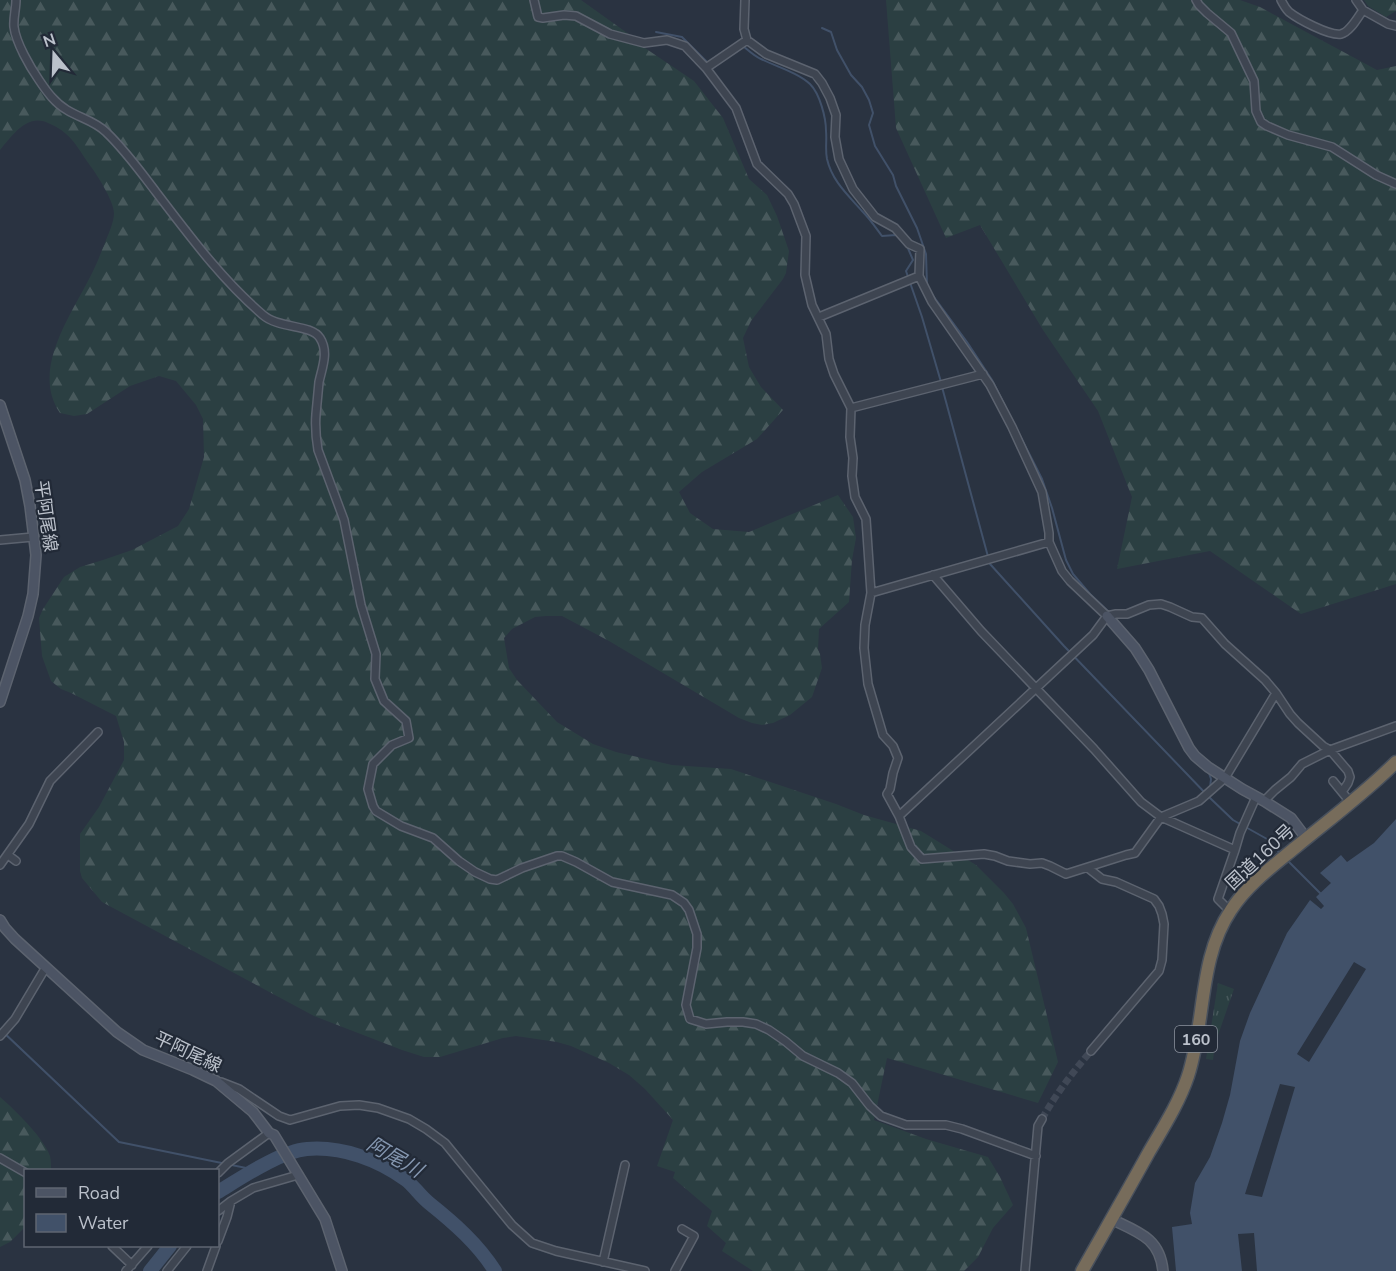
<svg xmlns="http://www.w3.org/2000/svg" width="1396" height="1271" viewBox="0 0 1396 1271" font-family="'Nunito Sans','Noto Sans JP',sans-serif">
	<defs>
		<pattern id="grass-tufts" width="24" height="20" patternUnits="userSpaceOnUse" patternTransform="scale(1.5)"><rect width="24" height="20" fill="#2b3f42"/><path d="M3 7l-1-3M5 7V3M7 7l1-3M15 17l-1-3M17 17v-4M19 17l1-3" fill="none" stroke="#48595c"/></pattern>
		<pattern id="forest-firs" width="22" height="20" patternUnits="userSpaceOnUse" patternTransform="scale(1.5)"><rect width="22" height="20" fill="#2b3f42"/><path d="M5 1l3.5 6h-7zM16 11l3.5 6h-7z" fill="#48595c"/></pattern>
	</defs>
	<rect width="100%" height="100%" fill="#2a3341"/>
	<path fill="url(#grass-tufts)" d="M1218,983L1234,989L1215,1044L1213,1060L1206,1059Z"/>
	<path fill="url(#forest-firs)" d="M0,0H581L637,40L645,48L694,81L723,118L749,179L767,195L777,216L789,251L786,273L783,279L751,321L743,338L749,367L761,387L783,410L757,439L702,472L679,492L690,513L713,529L749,532L838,495L853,517L856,538L852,560L849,602L819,629L818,649L820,654L822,668L812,697L790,715L773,723L762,725L752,723L739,718L609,641L562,616H546L535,617L512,629L504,638L509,668L517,680L557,722L593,744L616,752L672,765L731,769L836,804L864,815L921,831L976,865L1004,893L1013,904L1026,928L1058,1062L1038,1103L887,1058L874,1120L926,1139L988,1157L1000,1177L1013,1205L993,1228L978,1257L964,1271H753L722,1251L726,1243L707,1226L712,1211L673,1178L675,1172L657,1166L673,1120L645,1089L629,1075L609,1063L571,1046L557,1042L516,1036L503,1038L440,1057H424L402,1050L314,1016L102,902L82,878L80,871V834L99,807L124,760V742L116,716L71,693L61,689L51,681L42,656L39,618L43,609L64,577L80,567L103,560L132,550L178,526L189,509L204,457L203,419L196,405L176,381L159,376L130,386L87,414L74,416L60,413C29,368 75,310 94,269C98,261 101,252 105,243C108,234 114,223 114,213C114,201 96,173 89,164C76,145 70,132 48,123C27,113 12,136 0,150Z
		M886,0H1240L1260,7L1377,70L1396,66V584L1301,614L1210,551L1117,569L1132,497L1098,411L1043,330L980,225L946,238L896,128Z
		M1364,0H1396V11L1386,17L1368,6Z
		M0,1097C14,1109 44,1138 50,1156C51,1160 51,1166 51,1170H26L25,1227L10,1242L0,1247Z"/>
	<path fill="#415169" d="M1396,819V1271H1176L1172,1227L1192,1224L1190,1213L1195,1183L1210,1157L1222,1123L1230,1095L1240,1041L1250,1013L1287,933L1310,900L1321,909L1324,906L1316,897L1331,883L1320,873L1341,855L1347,862L1374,843Z"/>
	<path fill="#2a3341" d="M1354,962L1366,969L1309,1062L1297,1054Z
		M1280,1084L1295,1087L1262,1197L1245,1194Z
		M1254,1233L1257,1271H1242L1238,1234Z"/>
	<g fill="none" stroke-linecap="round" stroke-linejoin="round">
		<path stroke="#415169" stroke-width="2" d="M822,28L831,32L837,50L851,75L862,87L869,100L873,113L869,125L875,146L893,175L896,186L917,228L926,254L927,285
			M656,32L682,37L709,64L710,63
			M743,46C749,51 754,56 761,59C777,67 797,72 810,84C820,94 826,118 826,131C827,141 825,149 827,159C832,181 848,195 862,211C870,219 876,228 882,236L896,235L901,240
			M907,246L913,260L906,271L922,317L941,382
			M931,293L967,342L992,380L1009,414L1042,479L1052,508L1066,560L1073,574L1090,594L1111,614
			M942,387L990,564L1064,646L1209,797L1233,820L1267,839L1280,853
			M1158,679L1164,689
			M1208,770L1211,779L1210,788
			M1286,859L1320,893
			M0,1029L119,1142L256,1170"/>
		<path stroke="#415169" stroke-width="14" d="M218,1192C241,1178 281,1151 307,1149C342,1146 379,1160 406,1180C414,1186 420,1196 429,1203C454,1223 478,1244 495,1271
			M150,1271L170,1246"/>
		<path stroke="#404856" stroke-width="7" stroke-dasharray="7 3.5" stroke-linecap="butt" d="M1042,1119C1056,1094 1072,1073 1091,1051"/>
		<g stroke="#5c636f" stroke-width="10">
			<path id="street" d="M16,0C16,9 13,19 14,27C16,43 30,67 39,80C47,92 55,103 67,110C80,118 95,121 106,132C125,150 140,171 156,192C189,235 221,279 263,315C279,329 311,324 320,338C329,352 322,368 319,382C318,393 317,404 316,414C315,426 316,438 318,450L344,520L361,605L376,654L375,679L384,701L406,721L409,738L392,745L373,764L368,789L373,806L376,811L401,826L433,838L459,861L475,872L490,879L497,880L522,868L557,856H562L576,862L612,882L672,895L684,903L689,910L697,934V948L686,1005L690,1019L706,1024L727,1022H743L756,1024L769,1030L785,1041L803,1056L838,1073L852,1083L870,1106L881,1116L906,1125H946L962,1129L1036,1156
				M534,0L538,17L543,18L564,15L576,16L610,34L644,43L667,40L685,46L706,68L736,108L757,164L788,194L794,204L806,236L805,275L812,305L826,334L829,359L834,374L851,408L850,437L853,458L852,476L855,497L866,519L871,593L865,625L864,648L868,684L883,735L893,746L898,758L893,773L890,789L887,794L899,816L911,847L922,859L984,854L995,856L1008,861L1030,864L1042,863L1050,866L1066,874L1126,855L1135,853L1161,817L1199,801L1225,778L1276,693
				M745,0L744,29L747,40L766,54L815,74L822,83L830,98L836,115L835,137L839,159L853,189L875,217L895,228L909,244L920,249L919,276L932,302L990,385L1012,427L1042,492L1049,533V542L1062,571L1070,581L1107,616
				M1196,0L1199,5L1207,13L1231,33L1254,81L1256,111L1261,122L1267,126L1288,135L1332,147L1376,175L1396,184
				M1281,0C1283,4 1286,9 1289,12C1298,19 1329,36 1341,34C1350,32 1358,17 1363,10L1388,24L1396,26
				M1356,0L1363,10
				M706,68L747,40
				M819,317L919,276
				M851,408L983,374
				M0,540L33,537
				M933,575L981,631L1094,749L1141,802L1161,817L1235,850
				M871,593L1049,542
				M1264,801L1275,790L1291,777L1302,764L1330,750L1396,726
				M899,816L1093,635L1107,616L1116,614H1127L1149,605L1161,604L1170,607L1192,617L1202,618L1225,644L1265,680L1276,693L1290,714L1298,723L1323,746L1330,750L1348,771L1350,777L1348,783L1342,792L1333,781L1351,803
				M8,855L16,861
				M0,865L29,824L50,781L98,732
				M1088,868L1102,879L1116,882L1154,899L1159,906L1162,914L1164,924L1162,960L1159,971L1091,1051
				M1230,911L1218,899L1235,850L1240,833L1256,797
				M0,1036L15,1019L46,967
				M221,1082L239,1089L279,1116L290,1120L340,1106L359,1105L378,1108L409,1119L426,1129L445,1143L512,1225L532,1243L556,1251L645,1271
				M0,1158L26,1173
				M218,1173L228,1163L269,1133
				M218,1211L231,1201L253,1188L298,1175
				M218,1241L227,1217L231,1201
				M112,1246L132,1265
				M603,1262L625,1165
				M126,1271L148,1246
				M167,1271L187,1246
				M207,1271L216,1246
				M675,1271L694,1236L682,1229
				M1025,1271L1038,1126L1042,1119"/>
		</g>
		<g stroke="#5c636f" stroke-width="12">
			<path id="secondary" d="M0,405L25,480L30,506L36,555L33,594L28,616L0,702
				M1107,616L1135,648L1149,670L1189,748L1195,756L1208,767L1242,789L1264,801L1291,818L1306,838
				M0,920L5,928L15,939L117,1032L143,1050L193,1070L216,1081L253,1112L269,1133L274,1135L325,1219L342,1271
				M1111,1219C1138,1232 1160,1238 1163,1271"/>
		</g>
		<g stroke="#48505c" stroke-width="15">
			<path id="highway" d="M1082,1271C1104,1232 1127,1192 1149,1152C1163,1128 1179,1103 1188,1076C1206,1021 1198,959 1231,910C1247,885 1273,866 1296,847C1330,819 1365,793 1396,762"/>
		</g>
		<use href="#street" stroke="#3e4551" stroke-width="7"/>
		<use href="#secondary" stroke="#4c5464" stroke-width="9"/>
		<use href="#highway" stroke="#776c5b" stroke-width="12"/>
	</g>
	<g text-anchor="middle" stroke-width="4.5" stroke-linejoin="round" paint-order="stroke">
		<rect fill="#222a37" stroke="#8d949f" stroke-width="1.5" x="1175" y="1026" width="42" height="26" rx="4.5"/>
		<g font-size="16" font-weight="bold" fill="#bbc1cb">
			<text x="1196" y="1045">160</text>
		</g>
		<g font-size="18" fill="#bbc1cb" stroke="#222a37">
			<text transform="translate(46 516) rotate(82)" y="6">平阿尾線</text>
			<text transform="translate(1260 857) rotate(-43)" y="6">国道160号</text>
			<text transform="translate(188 1052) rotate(25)" y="6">平阿尾線</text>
		</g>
		<g font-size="20" font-style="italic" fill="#8597b0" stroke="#222a37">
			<text transform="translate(395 1157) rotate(30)" y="7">阿尾川</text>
		</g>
	</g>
	<rect x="24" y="1169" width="195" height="78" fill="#222a37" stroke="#5f6672" stroke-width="1.5"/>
	<rect x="36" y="1188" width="30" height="9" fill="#4c5464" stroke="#5f6672" stroke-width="1.5"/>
	<text x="78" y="1199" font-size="18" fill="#bbc1cb">Road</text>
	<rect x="36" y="1214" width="30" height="18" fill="#415169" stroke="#5f6672" stroke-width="1.5"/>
	<text x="78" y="1229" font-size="18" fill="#bbc1cb">Water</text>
	<g transform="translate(54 54) rotate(341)" stroke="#222a37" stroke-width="4.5" paint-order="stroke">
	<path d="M0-4.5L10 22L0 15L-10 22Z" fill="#bbc1cb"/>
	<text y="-9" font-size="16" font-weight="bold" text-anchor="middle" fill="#bbc1cb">N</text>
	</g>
</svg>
